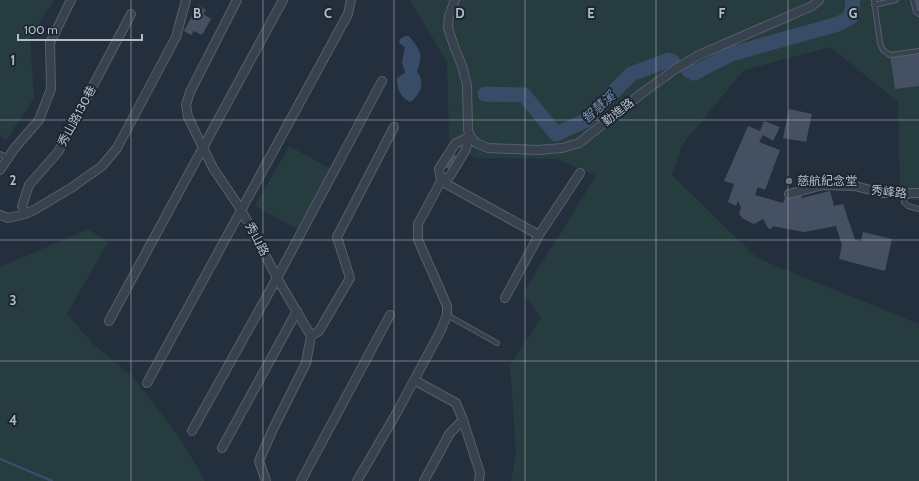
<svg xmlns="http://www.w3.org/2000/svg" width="919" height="481" viewBox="0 0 919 481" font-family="Cabin,'Noto Sans TC',sans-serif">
	<rect width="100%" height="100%" fill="#242f3e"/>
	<path fill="#263c3f" d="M0,0H54L30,38L34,98L6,140L0,135Z
		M410,0H919V200H912L900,187L898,102L830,47L744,70L682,145L672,175L757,258L919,324V481H511L516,454L510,365L541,318L523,293L596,176L558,159L475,158L449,140L447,62Z
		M289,146L331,169L297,229L255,206Z
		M88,229L108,242L67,314L93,344L133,377L180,438L205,481H0V267Z"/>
	<path fill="#394c67" d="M405,36H409C420,50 424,54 417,72C426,82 420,96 410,102C400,97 397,89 397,78L405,73L402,62L405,47L399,43L400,39Z"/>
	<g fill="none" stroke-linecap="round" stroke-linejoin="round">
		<path stroke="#394c67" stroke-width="2.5" d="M0,459L52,481"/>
		<path stroke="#394c67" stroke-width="15" d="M688,70L694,73L731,54L838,24L851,17L853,0
			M485,94L524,95L556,134L585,121L631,74L669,60L673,62"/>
	</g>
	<path fill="#455162" d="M915,0H919V15L917,16Z
		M198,5L206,10L203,14L211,19L202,35L194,31L191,35L184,31Z
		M919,52V86L895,89L890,55Z
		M789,109L812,114L806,142L783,138Z
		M764,121L780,127L773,141L763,135L759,142L780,150L765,190L758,187L755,195L783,203L786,196L801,193L802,198L830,191L834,206L843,204L855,240L861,241L863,232L892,239L885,271L839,259L842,245L836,226L804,232L772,226V229L768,228L763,219L754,224L742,218L739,213L741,208L738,201L736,206L728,202L734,184L724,181L748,126L760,131Z
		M452,153L458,157L450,170L445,167Z"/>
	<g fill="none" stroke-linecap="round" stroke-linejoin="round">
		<g stroke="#565f6c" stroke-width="6">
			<path id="service" d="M874,0L880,43L883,50L890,55L919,51
				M913,0L916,12L919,14
				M874,5L896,0
				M0,154L8,158
				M910,195L903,198L904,202L908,206L919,209
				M447,315L497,343"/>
		</g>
		<g stroke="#565f6c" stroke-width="10">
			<path id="minor" d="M237,0L190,92L186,105L188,117L213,168L238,205L253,231L277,278L311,336L306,363L273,429L259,461L266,481
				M455,0L449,16L448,28L454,46L462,66L467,85L468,130L470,136L476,143L488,148L538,150L562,148L579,143L642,93L677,68L699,55L812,6L819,0
				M0,170L14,149L39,120L51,89L50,43L71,0
				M441,181L539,235
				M441,181L450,176L465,151L470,136
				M789,194L823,185L855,186L882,193H919
				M25,214L22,206L29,185L58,152L131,14
				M0,215L8,218L25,214L34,210L71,188L102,166L117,148L176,37L186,0
				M505,298L539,235L580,173
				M109,321L283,0
				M311,336L319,331L350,278L337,237L394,127
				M414,380L456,403L463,420L480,473L479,481
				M147,383L348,14L351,0
				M192,431L277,278L382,81
				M222,448L297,311
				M301,481L390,315
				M357,481L396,414L441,330L447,315V306L438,285L418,240V224L441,181L439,169L455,144L470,136
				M424,481L450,433L463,420"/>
		</g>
		<use href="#service" stroke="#38414e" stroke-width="4"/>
		<use href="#minor" stroke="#38414e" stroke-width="8"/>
	</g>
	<path fill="none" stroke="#b4bcc9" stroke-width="1" stroke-opacity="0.55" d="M131,0V481M263,0V481M394,0V481M525,0V481M656,0V481M788,0V481M0,120H919M0,240H919M0,361H919"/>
	<circle fill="#6b7280" stroke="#1d2633" stroke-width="1.5" cx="789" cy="181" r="4"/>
	<g text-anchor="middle" stroke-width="4" stroke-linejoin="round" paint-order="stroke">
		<g font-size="12" fill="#b4bcc9" stroke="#1d2633">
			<text transform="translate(618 112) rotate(-38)" y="4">勤進路</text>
			<text transform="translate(77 116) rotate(-62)" y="4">秀山路130巷</text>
			<text transform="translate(889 192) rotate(6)" y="4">秀峰路</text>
			<text transform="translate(257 239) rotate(62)" y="4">秀山路</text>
		</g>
		<g font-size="12" fill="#b4bcc9" stroke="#1d2633" text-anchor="start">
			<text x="797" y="185">慈航紀念堂</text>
		</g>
		<g font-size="13" font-style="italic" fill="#7c92b1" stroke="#1d2633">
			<text transform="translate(598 107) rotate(-42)" y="5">智慧溪</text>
		</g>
	</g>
	<g font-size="13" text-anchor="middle" font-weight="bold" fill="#b4bcc9" stroke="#1d2633" stroke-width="4" stroke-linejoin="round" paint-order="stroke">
		<text x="197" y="18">B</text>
		<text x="328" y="18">C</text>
		<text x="460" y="18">D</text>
		<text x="591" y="18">E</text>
		<text x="722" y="18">F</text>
		<text x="853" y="18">G</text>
		<text x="13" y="65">1</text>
		<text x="13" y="185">2</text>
		<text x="13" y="305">3</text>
		<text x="13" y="425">4</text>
	</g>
	<path d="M18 34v6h124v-6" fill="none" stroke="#b4bcc9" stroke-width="2"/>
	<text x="24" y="34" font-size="12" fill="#b4bcc9" stroke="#1d2633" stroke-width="3" paint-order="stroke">100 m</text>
</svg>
